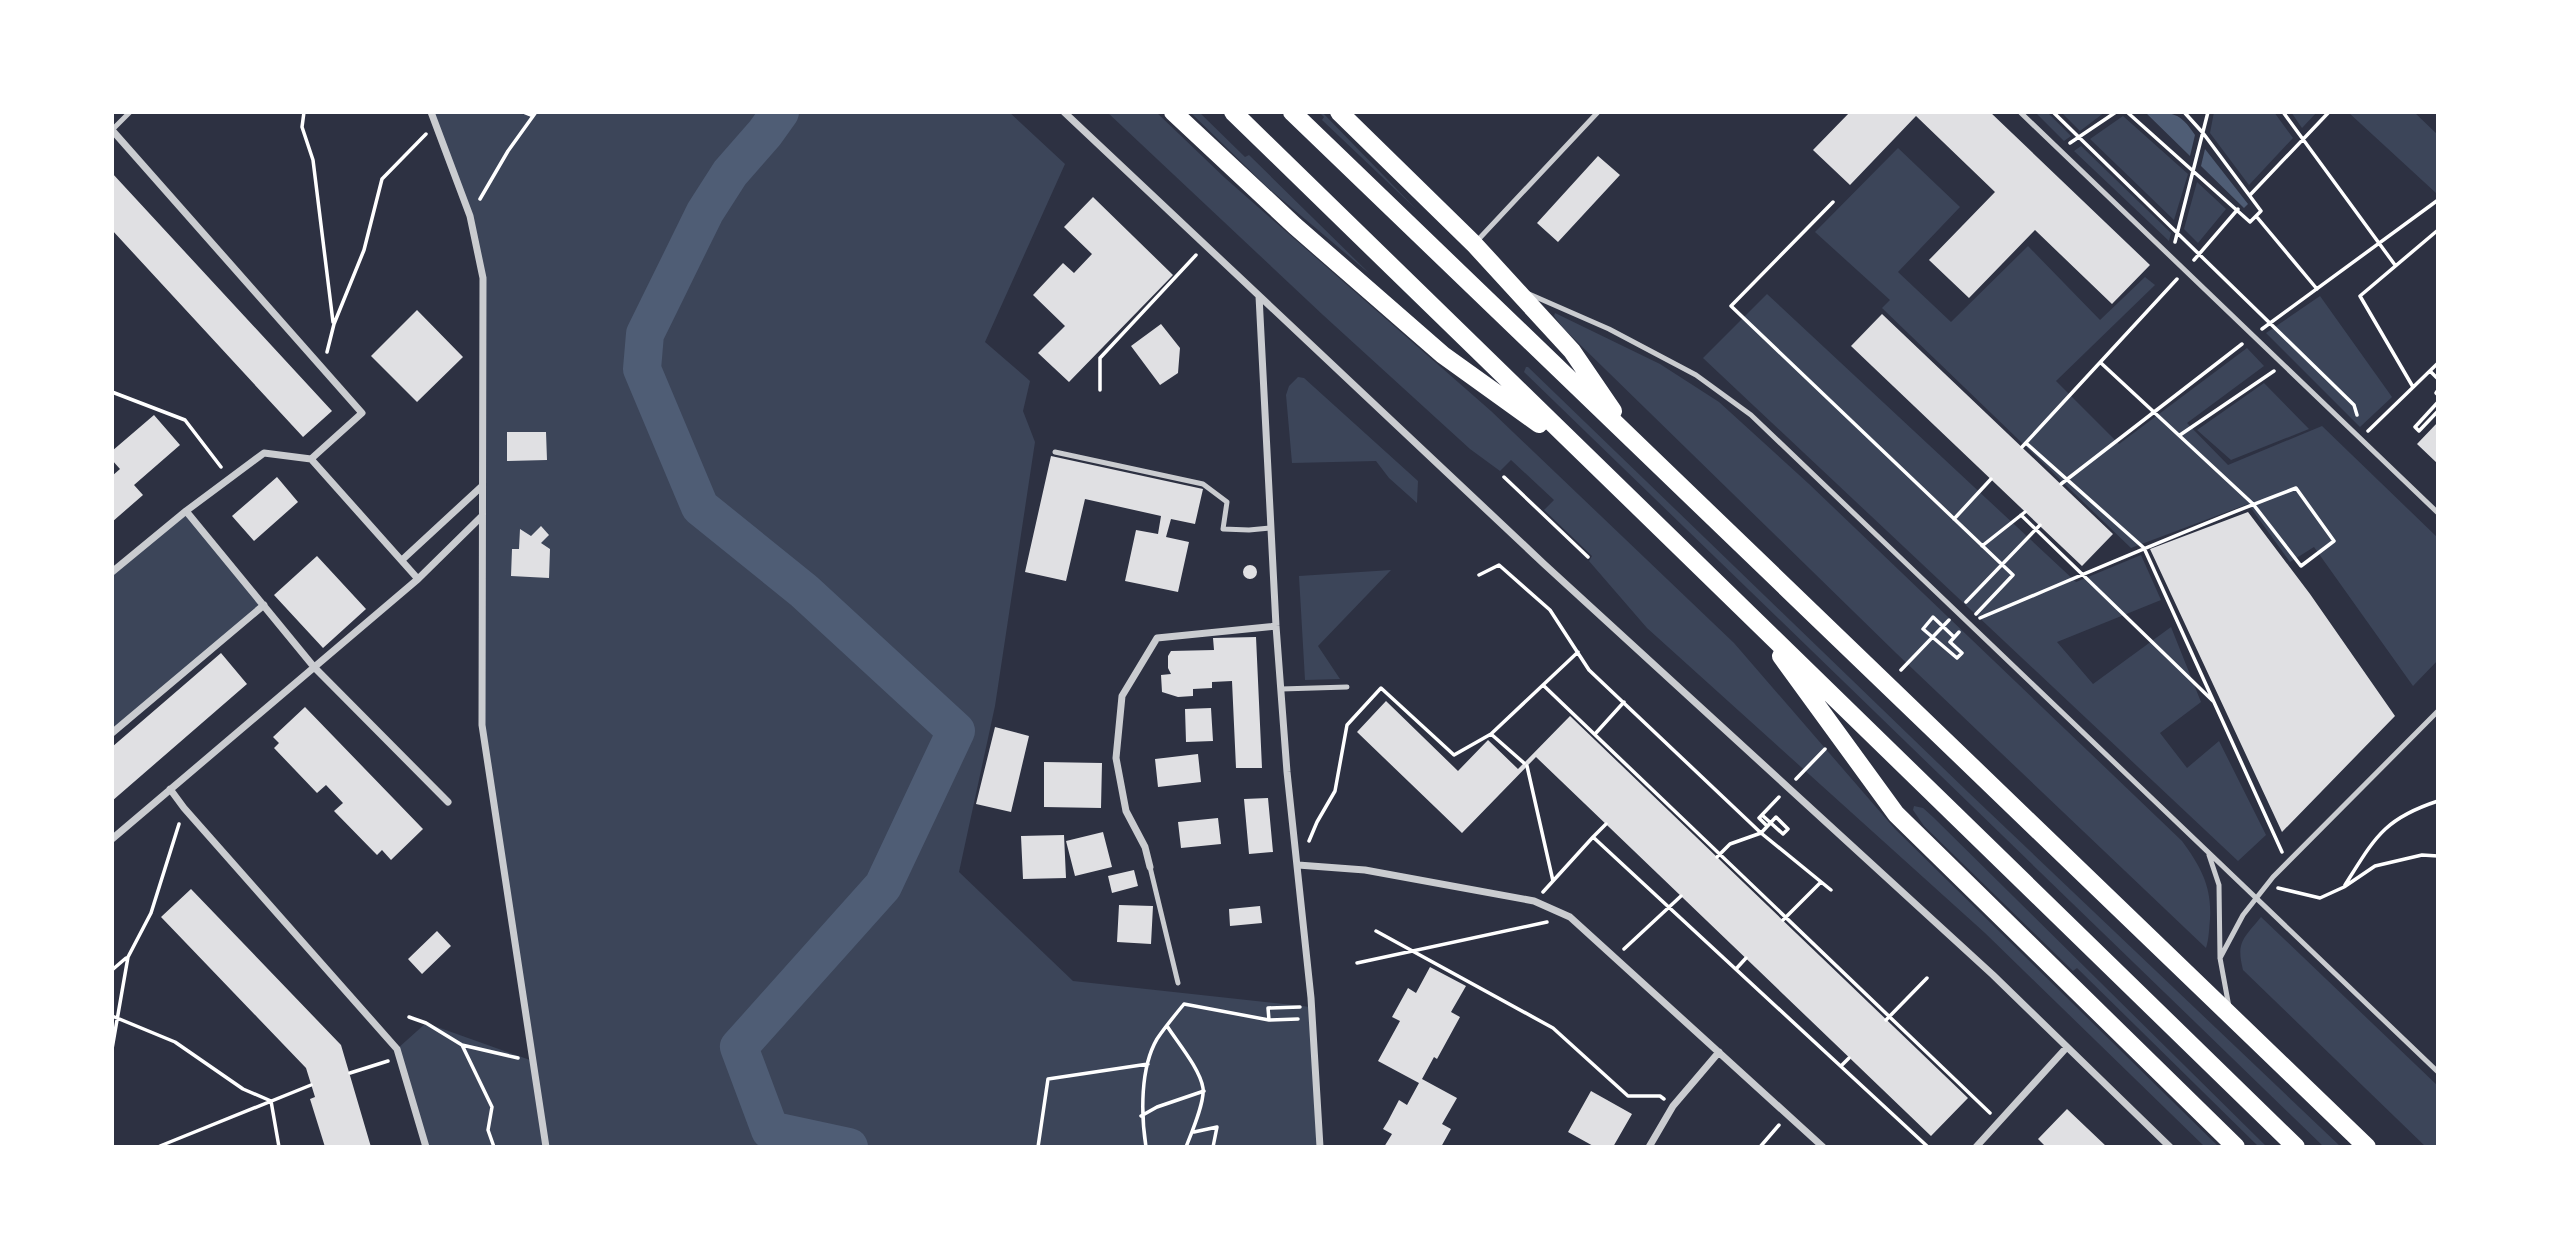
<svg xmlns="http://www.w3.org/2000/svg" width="2550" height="1259" viewBox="0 0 2550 1259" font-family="Rubik,sans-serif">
	<rect width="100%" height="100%" fill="#2d3142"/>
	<path fill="#3c4559" d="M431,112H1009L1065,164L985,342L1030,381L1023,411L1035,442L995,706L959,872L1073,981L1311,1007L1320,1147H426L397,1049L426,1023L530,1060L482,725L483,278L470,216Z
		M1107,112H1156L1225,178L1491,411L1734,643L1895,829L2219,1147H2205L1985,933L1647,628L1589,561L1592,556L1544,510L1554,500L1511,460L1500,471L1470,449L1323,315Z
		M1190,112H1199L1245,157L1249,155L1370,274L1266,186Z
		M1319,112H1322L1417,210L1322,120L1324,117Z
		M2035,112H2047L2071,136L2064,141Z
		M2061,112H2105L2080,131Z
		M2214,112H2274L2293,138L2249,185L2210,133Z
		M2291,112H2317L2302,128Z
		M2348,112H2414L2438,135V191L2436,193Z
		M2123,116L2188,174L2174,220L2090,139Z
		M2081,146L2171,233L2169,241L2074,151Z
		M1898,148L1960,207L1898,272L1951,322L2028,246L2100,320L2145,277L2155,285L2056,381L2119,444L2247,348L2264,366L2187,423L2228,465L2322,426L2438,538V660L2413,686L2314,547L2290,562L2248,504L2131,548L1882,308L1890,300L1815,232Z
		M2197,182L2226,209L2198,243L2184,229Z
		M1767,294L2076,582L2141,555L2161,600L2057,642L2093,684L2171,627L2201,702L2160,733L2187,768L2219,741L2266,835L2238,861L1703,358Z
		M2320,296L2392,397L2360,427L2266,333Z
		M1555,313L1660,364L1719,402L1809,484L2182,841C2201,867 2212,887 2210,919C2209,929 2209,939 2206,948L1896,653L1564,329L1554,316Z
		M1526,367H1528L1969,793L2341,1147H2324L1524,372Z
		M1298,377L1304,378L1418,481L1417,503L1389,478L1376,461L1292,463L1286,395L1289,386Z
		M2264,383L2309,429L2231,460L2197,430Z
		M186,511L264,605L112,733V572Z
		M1391,570L1318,646L1340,679L1305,680L1299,576Z
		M1914,806L1923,808L1933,817L2267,1147H2259L2077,968L2073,971L1924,826L1913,810Z
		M2261,917L2438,1086V1147H2426L2243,970C2236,942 2243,939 2261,917Z"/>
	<path fill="#4f5d75" d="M2145,112C2172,112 2180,112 2195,135L2190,156Z
		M2205,149L2248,204L2244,208L2201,166Z"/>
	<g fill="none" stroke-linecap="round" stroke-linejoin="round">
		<path stroke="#4f5d75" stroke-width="38" d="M780,112L765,133L730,173L705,212L645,334L642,369L700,507L804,591L956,731L883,886L739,1047L770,1130L849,1147"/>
	</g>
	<path fill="#e0e0e3" d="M1850,112H1990L2150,265L2112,304L2035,230L1969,298L1929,260L1995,192L1916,116L1850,185L1813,150Z
		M1598,156L1620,175L1558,242L1537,223Z
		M112,173L332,411L303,437L112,230Z
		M1093,197L1173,275L1069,382L1038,353L1065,326L1033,295L1063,263L1074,273L1092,254L1064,227Z
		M417,310L463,357L417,402L371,356Z
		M1882,314L2113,534L2082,566L1851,346Z
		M1161,324L1180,348L1178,373L1160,385L1131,346Z
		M154,415L180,445L134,485L143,495L112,522V476L120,469L112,460V451Z
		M2438,422V464L2417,444Z
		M507,432H546L547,460L507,461Z
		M1051,456L1203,489L1195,524L1171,519L1166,537L1189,542L1178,592L1125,581L1136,530L1158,534L1161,516L1085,499L1066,581L1025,572Z
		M277,477L298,502L254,541L232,516Z
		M2248,512L2310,594L2395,716L2282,832L2150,549Z
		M541,526L549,535L541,543L550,549L549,578L511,576L512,549H519L520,529L531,536Z
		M317,556L366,609L323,648L274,595Z
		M1243 572a7 7 0 1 1 14 0a7 7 0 1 1-14 0Z
		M1256,637L1262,768H1236L1232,681L1212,682V688L1193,689V696L1178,697L1162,692L1161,675L1171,674L1168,668V656L1171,651L1214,650L1213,638Z
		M221,653L247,684L112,801V747Z
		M1386,701L1458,771L1488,740L1518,769L1570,716L1968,1098L1931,1136L1536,757L1462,833L1357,732Z
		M305,707L423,829L391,860L382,850L377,855L334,811L343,803L326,785L317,793L274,748L279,743L273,737Z
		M1211,708L1213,741L1186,742L1185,709Z
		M995,727L1029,736L1011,812L976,804Z
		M1198,754L1201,782L1158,787L1155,759Z
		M1044,762L1102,763L1101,808L1044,807Z
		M1268,798L1273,852L1249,854L1244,799Z
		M1218,818L1221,844L1181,848L1178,822Z
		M1103,832L1112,867L1075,876L1066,841Z
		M1064,835L1066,878L1023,879L1021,836Z
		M1134,870L1138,886L1112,893L1108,876Z
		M191,889L341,1045L371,1147H325L310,1099L315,1097L306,1068L161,917Z
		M1119,905L1153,906L1151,944L1117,942Z
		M1260,906L1262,923L1230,926L1229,909Z
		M437,931L451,946L422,974L408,959Z
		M1430,967L1466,986L1451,1012L1460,1017L1437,1059L1434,1057L1422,1079L1457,1098L1442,1124L1451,1129L1441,1147H1384L1392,1134L1383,1129L1388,1121L1399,1100L1407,1105L1419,1083L1378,1061L1400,1021L1392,1017L1408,988L1416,993Z
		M1591,1091L1632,1114L1613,1147H1595L1568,1132Z
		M2067,1109L2107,1147H2046L2038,1139Z"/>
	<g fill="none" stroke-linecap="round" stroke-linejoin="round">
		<path stroke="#fff" stroke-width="3.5" d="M304,112L302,127L313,160L333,322
			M523,112L533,116
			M2053,112L2354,405L2357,415
			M2127,112L2250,222L2261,211L2203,133L2184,112
			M2283,112L2395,265
			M2070,143L2116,112
			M2250,195L2329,112
			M480,199L508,151L536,112
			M1833,202L1731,306L2013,575L1976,614
			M2256,216L2317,289
			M2175,242L2208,112
			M2194,260L2238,209
			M2262,329L2438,200
			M327,352L334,324L364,250L382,179L426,134
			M2430,371L2438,379
			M2413,387L2360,296L2438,230
			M1100,390V358L1196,255
			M2438,390L2436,393L2438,395
			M112,392L185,420L221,467
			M2438,402L2415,427L2419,431L2438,411
			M2368,431L2438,363
			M2180,435L2274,371
			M2026,443L2144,548L2282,852
			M2022,447L2177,279
			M1504,477L1588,557
			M2061,484L2242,344
			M2021,515L2213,701
			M1954,519L1991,479
			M1982,546L2025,512
			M1479,575L1499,565L1550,610L1589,670L1761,833L1831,890
			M1966,602L2040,525
			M1980,618C2085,574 2189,528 2296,488L2334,541L2301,566L2253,504L2101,363
			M1954,637L1933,617L1923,629L1957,658L1962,653L1950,642L1959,632
			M1901,670L1949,620
			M1543,685L1990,1113
			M1491,734L1524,763
			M1595,734L1624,702
			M1527,766L1553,881
			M1796,779L1825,749
			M1606,824L1593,837L1928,1147
			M1767,826L1759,818L1779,797
			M1309,841L1317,822L1335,791L1347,725L1381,688L1454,755L1491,734L1578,652
			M1717,857L1730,844L1761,833L1776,817L1788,829L1783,834L1762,815
			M2345,885C2375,838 2383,819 2438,801
			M2278,888L2320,898L2344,887L2375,866L2422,855L2438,856
			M1543,892L1593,837
			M1783,920L1821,882
			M1376,931L1553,1028L1628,1096H1660L1664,1099
			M1624,949L1681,896
			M1357,963L1547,922
			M1736,969L1746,958
			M112,970L126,958
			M112,1016L175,1042L243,1089L271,1101L279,1147
			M409,1017L426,1023L462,1045L492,1107L488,1130L494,1147
			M1269,1020L1298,1019
			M1886,1020L1927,978
			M1167,1026C1178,1043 1200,1069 1203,1088C1205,1102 1191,1134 1186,1147
			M462,1045L518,1058
			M112,1049L128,957L151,913L179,824
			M1841,1066L1849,1058
			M350,1073L388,1061
			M1141,1116L1157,1107L1204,1091
			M1194,1132L1217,1127L1213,1147
			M160,1146L311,1085
			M1038,1147L1048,1079L1148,1064
			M1146,1147C1141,1115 1140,1068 1157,1039C1165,1027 1175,1015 1184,1004L1269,1020L1268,1008L1300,1007
			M1760,1147L1779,1125"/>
		<path stroke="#caccd0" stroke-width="5" d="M2020,112L2438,513
			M112,130L130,112
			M1476,242L1598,112
			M1529,294L1609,329L1696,375L1751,415L2438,1072
			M1055,452L1203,484L1227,502L1223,529L1249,530L1270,528
			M1281,689L1347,687
			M2209,855L2219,885L2220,958L2229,1007
			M1150,867L1178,983
			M2220,958L2243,915L2273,877L2438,711"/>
		<path stroke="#caccd0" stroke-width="7" d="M431,112L470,216L483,278L482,725L546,1147
			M1064,112L1544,564L1993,975L2170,1147
			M112,130L362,413L311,459
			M1259,296L1276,626L1287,772L1311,998L1320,1147
			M186,511L314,667L448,802
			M402,560L481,487
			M112,572L186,511L264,453L311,459L418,579
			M112,733L264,605
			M170,789L184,808L397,1049L426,1147
			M112,839L418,579L481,517
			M1298,865L1365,870L1534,901L1570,917L1823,1147
			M1150,867L1145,847L1126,811L1116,758L1122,696L1157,638L1276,626
			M1649,1147L1673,1106L1719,1052
			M1976,1147L2067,1047"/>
		<path stroke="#fff" stroke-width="18" d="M1173,112L1295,226L1443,355L1539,424
			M1233,112L2296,1147
			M1292,112L2367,1147
			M1339,112L1474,244L1572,351L1613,411
			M1781,656L1896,814L2236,1147"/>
	</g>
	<rect width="2550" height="1259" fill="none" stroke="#ffffff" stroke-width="228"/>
</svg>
